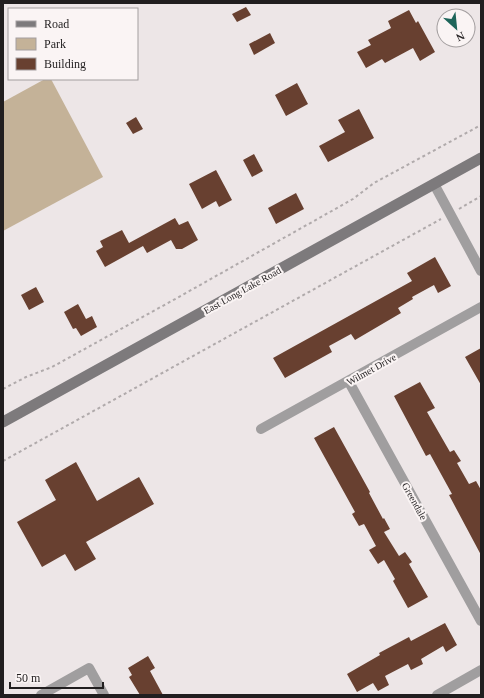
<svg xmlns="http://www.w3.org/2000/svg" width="484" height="698" viewBox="0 0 484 698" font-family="Georgia,serif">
	<rect width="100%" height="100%" fill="#ede6e7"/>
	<path fill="#c4b298" d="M45,79H51L103,177L3,231V102Z"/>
	<path fill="#684030" d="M246,7L251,15L237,22L232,14Z
		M409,10L416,23L418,21L435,52L420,61L413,48L385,63L382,59L366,68L357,52L371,45L368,40L391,28L388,21Z
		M270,33L275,43L254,55L249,44Z
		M297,83L308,104L286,116L275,95Z
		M359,109L374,138L328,162L319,146L345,132L338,120Z
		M136,117L143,129L133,134L126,123Z
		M254,154L263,171L252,177L243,160Z
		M216,170L232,200L219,207L216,201L202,209L189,184Z
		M296,193L304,209L276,224L268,208Z
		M175,218L179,225L188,221L198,240L182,249H176L171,240L147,253L143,246L105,267L96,251L103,247L100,241L122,230L129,243Z
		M435,257L451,286L438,293L434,285L412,297L413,299L398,308L401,313L355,340L351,334L329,346L332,352L285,378L273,358L412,281L407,273Z
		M36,287L44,302L29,310L21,295Z
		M78,304L86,319L92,316L97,327L81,336L76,328L73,329L64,312Z
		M481,348V385L465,357Z
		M420,382L435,408L427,412L450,452L454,450L461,461L457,463L469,484L476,481L481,490V555L449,495L452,494L430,454L426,456L394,396Z
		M334,427L370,492L369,493L383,519L384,518L390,529L384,532L399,556L405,552L412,562L409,564L428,597L408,608L393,581L395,579L384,560L378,564L369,550L376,546L364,524L359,526L352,514L355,512L314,438Z
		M76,462L97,501L139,477L154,504L86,542L96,559L75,571L65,554L42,567L17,522L56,500L45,480Z
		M445,623L457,645L446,652L443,646L421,659L423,664L411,670L408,664L385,676L389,685L378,691L373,683L357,692L347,674L380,655L379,653L409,637L411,641Z
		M148,656L155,668L150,671L163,695H140L129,677L132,675L128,668Z"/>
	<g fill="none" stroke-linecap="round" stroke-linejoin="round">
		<path stroke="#b0aaab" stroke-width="2" stroke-dasharray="3 3" stroke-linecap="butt" d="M459,209L481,196
			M3,389L26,377L52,367L177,298L353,199L374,183L481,125
			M3,461L441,219"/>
		<path stroke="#a09e9f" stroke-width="10" d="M434,184L481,271
			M349,382L481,621
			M261,429L481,307
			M41,695L89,668L104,695
			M437,695L481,670"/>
		<path stroke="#7d7a7c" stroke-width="11" d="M3,422L481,158"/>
	</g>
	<g text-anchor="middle" stroke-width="4" stroke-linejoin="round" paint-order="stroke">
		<g font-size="10" fill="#211e1f" stroke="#faf4f4">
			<text transform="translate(242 290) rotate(-29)" y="4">East Long Lake Road</text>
			<text transform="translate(371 369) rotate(-29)" y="4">Wilmet Drive</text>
			<text transform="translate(415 501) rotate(61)" y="4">Greendale</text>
		</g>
	</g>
	<rect width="484" height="698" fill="none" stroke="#211e1f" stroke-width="8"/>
	<rect x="8" y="8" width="130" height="72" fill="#faf4f4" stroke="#a39e9f"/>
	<rect x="16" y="21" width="20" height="6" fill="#7d7a7c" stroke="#a39e9f"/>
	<text x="44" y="28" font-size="12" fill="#211e1f">Road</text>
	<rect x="16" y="38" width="20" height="12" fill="#c4b298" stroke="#a39e9f"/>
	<text x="44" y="48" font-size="12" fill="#211e1f">Park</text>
	<rect x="16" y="58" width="20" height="12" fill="#684030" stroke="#a39e9f"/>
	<text x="44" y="68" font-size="12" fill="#211e1f">Building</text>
	<g transform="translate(456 28) rotate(153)"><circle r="19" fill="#faf4f4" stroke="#a39e9f"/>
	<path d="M0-3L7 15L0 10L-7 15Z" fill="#1e655a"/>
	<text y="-6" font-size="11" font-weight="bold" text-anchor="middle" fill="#211e1f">N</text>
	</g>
	<path d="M10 682v6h93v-6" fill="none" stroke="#211e1f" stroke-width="2"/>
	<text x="16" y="682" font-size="12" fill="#211e1f" stroke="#faf4f4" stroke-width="3" paint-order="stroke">50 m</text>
</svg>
